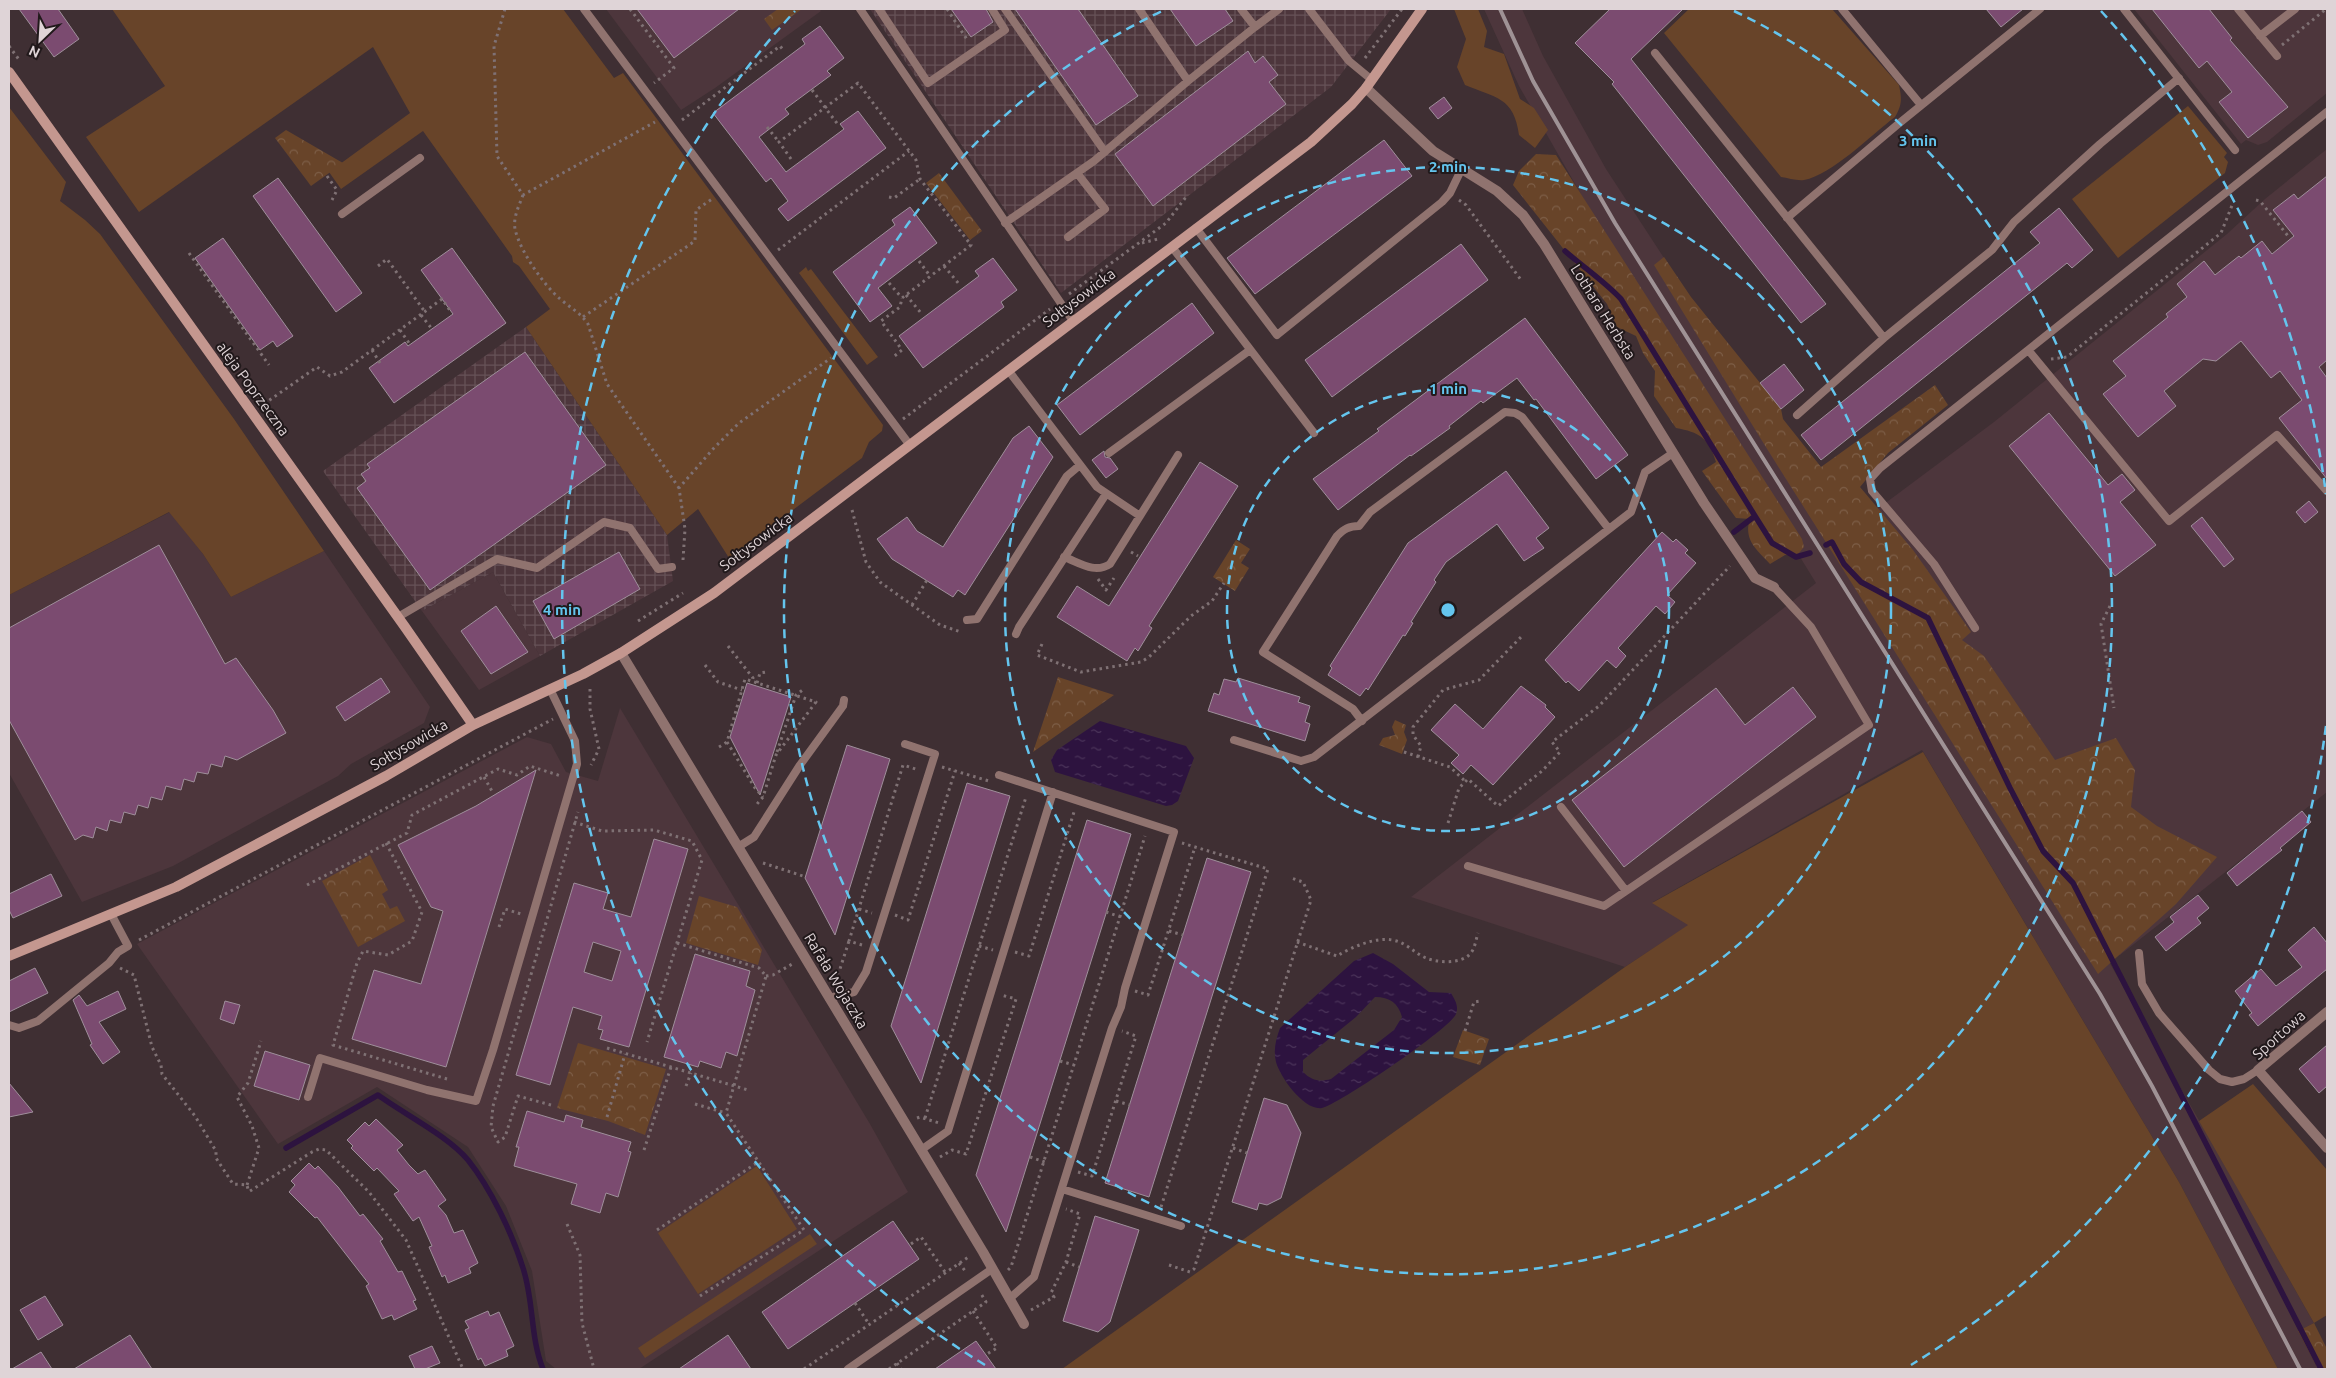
<svg xmlns="http://www.w3.org/2000/svg" width="2336" height="1378" viewBox="0 0 2336 1378" font-family="Ubuntu,sans-serif">
	<defs>
		<pattern id="industrial-grid" width="8" height="8" patternUnits="userSpaceOnUse" patternTransform="scale(1.25)"><rect width="8" height="8" fill="#4d363c"/><path d="M0 4h8M4 0v8" fill="none" stroke="#665257"/></pattern>
		<pattern id="forest-crowns" width="20" height="18" patternUnits="userSpaceOnUse" patternTransform="scale(1.25)"><rect width="20" height="18" fill="#684429"/><path d="M2 6a3 3 0 1 1 6 0M12 15a3 3 0 1 1 6 0" fill="none" stroke="#7d5e47"/></pattern>
		<pattern id="water-ripples" width="26" height="14" patternUnits="userSpaceOnUse" patternTransform="scale(1.25)"><rect width="26" height="14" fill="#2d133f"/><path d="M2 4q2-2 4 0t4 0M15 11q2-2 4 0t4 0" fill="none" stroke="#4b345a"/></pattern>
	</defs>
	<rect width="100%" height="100%" fill="#3f2f33"/>
	<path fill="#4d363c" d="M606,9H819L821,11L715,88L681,110Z
		M1484,9H1522L1543,56L1606,169L1844,534L1994,422L2227,234L2265,199L2327,149V792L2120,955L2070,893L2314,1323L2298,1331L2318,1369H2278L2179,1182L1922,750L1653,902L1689,925L1625,967L1411,897L1816,583L1637,292L1519,86Z
		M2134,9H2327V93L2267,142L2258,145L2246,140L2241,144Z
		M170,512L203,554L231,597L324,551L430,707L424,723L351,764L338,776L173,866L82,902L9,773V595Z
		M493,572L540,656L479,690L422,611Z
		M620,708L870,1124L908,1192L639,1369H556L546,1361L532,1271L506,1206L468,1147L377,1087L278,1144L137,944L527,737L551,744L566,772L598,781Z"/>
	<path fill="url(#industrial-grid)" d="M870,9H1391L1331,87L1061,293Z
		M526,327L667,535L673,581L540,656L493,572L422,611L323,471Z"/>
	<path fill="#684429" d="M112,9H563L614,78L623,73L883,425L882,431L869,442L862,458L729,558L698,509L667,535L526,327L550,309L519,266L513,262L512,256L423,131L341,189L329,172L410,113L373,47L139,212L86,137L165,86Z
		M1454,9H1478L1487,31L1484,47L1504,54L1520,99L1534,108L1548,130L1535,148L1519,135C1514,97 1496,98 1465,85L1457,67L1466,39Z
		M1689,9H1832L1899,85C1902,99 1902,105 1895,117C1871,135 1832,175 1804,180C1797,181 1788,178 1781,177L1664,33Z
		M2188,106L2227,153L2224,157L2228,162L2225,173L2118,258L2072,199Z
		M9,107L66,182L60,201L85,220L100,234L234,419L324,551L231,597L203,554L169,512L9,595Z
		M806,267L808,271L811,269L878,357L867,365L799,273Z
		M1923,752L2179,1182L2278,1369H1062L1625,967L1688,925L1652,903Z
		M2253,1084L2327,1170V1315L2314,1323L2199,1121Z
		M757,1166L797,1229L698,1294L658,1233Z
		M810,1234L817,1244L645,1358L638,1348Z"/>
	<path fill="url(#forest-crowns)" d="M778,9H802L772,30L764,19Z
		M286,130L336,159L343,163L311,186L275,138Z
		M1536,154L1556,155L1802,539L1804,547L1798,554L1785,555L1770,564C1757,550 1743,540 1750,519L1736,518L1702,471L1716,462C1709,438 1699,432 1676,428L1654,396L1655,371L1643,353L1636,336L1617,327L1607,304L1513,185L1519,171Z
		M939,173L982,231L970,240L926,183Z
		M1664,257L1691,297L1781,409L1783,419L1821,467L1935,385L1948,405L1888,453L1860,487L1913,550L1971,632L1962,640L1984,656L2055,760L2116,738L2135,770L2131,807L2157,826L2217,857L2176,904L2098,974L1764,444L1654,265Z
		M1236,540L1250,549L1241,563L1249,568L1235,591L1213,577Z
		M1058,677L1114,695L1033,752Z
		M1395,720L1406,725L1404,732L1407,740L1402,754L1379,745L1383,738L1395,735L1392,727Z
		M370,855L388,890L382,894L390,909L397,906L405,921L358,947L322,881Z
		M699,896L737,907L762,950L758,965L686,943Z
		M1463,1030L1489,1039L1480,1065L1453,1057Z
		M578,1043L666,1069L645,1135L608,1121L557,1108Z
		M2314,1323L2327,1349V1369H2318L2298,1331Z"/>
	<path fill="url(#water-ripples)" fill-rule="evenodd" d="M1100,721L1186,746L1194,758L1178,801L1172,805L1166,806L1055,772L1051,760L1057,750Z
		M1373,953L1393,964L1429,992L1451,993C1455,1000 1459,1006 1456,1014C1451,1028 1338,1105 1322,1108C1304,1111 1280,1077 1276,1062C1273,1050 1276,1039 1280,1028L1354,961ZM1375,997C1390,997 1398,1003 1402,1017L1394,1030L1331,1079C1320,1082 1312,1081 1303,1072V1060L1356,1017Z"/>
	<g fill="none" stroke-linecap="round" stroke-linejoin="round">
		<path stroke="#2d133f" stroke-width="5.5" d="M1565,251C1583,267 1604,281 1621,299L1755,516
			M1734,532L1755,516L1772,543L1796,557L1810,553
			M1826,545L1832,542L1844,564L1861,582L1928,618L2010,788L2043,851L2073,883L2321,1369
			M286,1148L378,1095C404,1114 448,1136 468,1160C491,1189 512,1233 523,1268C534,1301 530,1337 543,1369"/>
	</g>
	<path fill="#7b4b70" stroke="#9f8f9b" fill-rule="evenodd" d="M19,9H58L79,39L54,57Z
		M637,9H739L674,58Z
		M951,9H986L993,22L971,37Z
		M1015,9H1078L1138,96L1096,125Z
		M1170,9H1225L1233,21L1196,46Z
		M1610,9H1683L1631,59L1826,304L1801,323L1612,84L1614,82L1575,43Z
		M1986,9H2023L2001,27Z
		M2152,9H2209L2232,38L2230,40L2288,107L2248,138L2219,102L2232,92L2207,61L2199,68Z
		M820,26L844,58L827,71L831,75L785,109L789,114L759,137L786,172L844,129L840,124L858,111L886,148L788,221L778,209L788,201L771,178L766,182L713,113L805,44L802,39Z
		M1248,51L1255,63L1263,56L1278,75L1269,82L1286,104L1153,206L1115,154Z
		M1444,97L1452,108L1438,119L1429,108Z
		M1384,140L1412,176L1255,294L1227,258Z
		M2327,176V360L2319,367L2327,378V479L2279,418L2302,400L2280,371L2271,378L2241,341L2216,361L2203,359L2164,391L2176,406L2138,437L2103,394L2126,376L2113,361L2168,317L2166,314L2187,297L2177,284L2204,261L2215,275L2239,256L2241,258L2262,241L2272,254L2294,236L2273,210L2294,194L2298,199Z
		M278,178L362,293L336,312L253,196Z
		M910,207L937,243L878,288L892,306L870,322L833,272L895,225L892,220Z
		M2059,208L2093,250L2072,268L2067,263L1821,460L1801,435L2040,243L2030,232Z
		M223,238L293,336L277,347L273,341L260,350L195,258Z
		M1461,244L1488,280L1332,397L1305,360Z
		M452,248L506,323L394,403L369,368L405,342L408,346L453,314L421,270Z
		M993,258L1017,290L1001,302L1004,307L923,368L899,336L979,276L975,271Z
		M1192,303L1214,333L1080,435L1057,405Z
		M1525,318L1628,455L1596,479L1536,399L1534,400L1517,378L1483,403L1481,401L1449,426L1450,428L1411,456L1410,455L1338,510L1313,479L1379,431L1377,429Z
		M525,352L606,465L430,590L357,488L366,481L361,474L370,468L367,464Z
		M1784,364L1804,390L1781,409L1760,383Z
		M2049,413L2108,485L2122,474L2135,490L2120,502L2156,545L2115,576L2009,446Z
		M1029,426L1053,457L965,595L958,590L953,597L892,559L877,539L907,517L917,531L943,547L1013,438Z
		M1104,451L1105,457L1110,458L1118,469L1106,478L1092,460Z
		M1200,462L1238,486L1149,626L1152,628L1138,651L1135,648L1127,661L1057,617L1077,586L1109,606Z
		M1506,471L1549,528L1536,538L1544,548L1524,561L1497,524L1446,562L1434,580L1436,582L1411,622L1413,623L1405,636L1403,635L1368,690L1366,688L1360,696L1328,675L1332,668L1330,666L1408,543Z
		M2309,501L2318,512L2305,523L2296,512Z
		M2202,517L2234,559L2224,567L2191,526Z
		M1662,532L1673,542L1676,539L1688,550L1685,553L1696,563L1667,595L1675,602L1665,614L1656,606L1618,648L1626,656L1616,668L1607,660L1579,691L1568,681L1566,683L1545,660Z
		M159,545L225,664L236,658L273,710L286,733L237,760L225,756L222,767L211,764L208,774L197,772L194,782L184,779L181,790L166,786L162,800L151,797L148,808L138,805L135,815L124,812L121,823L110,820L107,831L96,827L93,838L83,835L75,840L9,720V628Z
		M619,552L640,589L554,639L533,601Z
		M496,606L528,652L491,674L461,631Z
		M381,678L390,692L345,721L336,707Z
		M1238,678L1300,697L1298,702L1310,706L1305,722L1310,724L1305,741L1208,711L1214,693L1219,695L1224,679L1236,682Z
		M747,683L791,697L760,795L730,737Z
		M1521,686L1546,705L1545,707L1555,717L1493,785L1471,765L1463,774L1451,763L1459,755L1431,730L1455,704L1483,729Z
		M1793,687L1816,717L1624,867L1572,800L1716,688L1745,725Z
		M847,745L890,759L835,935L805,878Z
		M536,770L446,1067L352,1039L374,970L421,984L443,911L431,907L398,845L476,806Z
		M967,783L1010,796L921,1083L891,1026Z
		M2302,811L2311,822L2280,848L2282,850L2237,886L2227,873Z
		M1087,820L1131,834L1006,1232L976,1175Z
		M654,839L688,849L629,1047L600,1039L603,1030L598,1029L602,1016L573,1007L550,1085L516,1075L574,883L608,893L603,909L631,917ZM593,942L621,951L612,981L584,972Z
		M1207,858L1251,872L1149,1197L1105,1183Z
		M51,874L62,896L13,918L9,910V894Z
		M2198,895L2209,908L2197,918L2201,923L2166,951L2155,937L2174,922L2170,917Z
		M2314,927L2327,943V969L2258,1026L2249,1015L2252,1013L2235,991L2261,969L2276,986L2302,967L2288,950Z
		M695,954L750,971L746,986L755,990L737,1056L726,1052L721,1068L700,1061L698,1067L664,1057Z
		M35,968L48,993L9,1012V981Z
		M118,991L126,1009L99,1022L120,1052L103,1064L90,1045L92,1044L73,1000L79,995L87,1006Z
		M225,1001L240,1005L234,1024L220,1019Z
		M2327,1045V1086L2319,1093L2299,1069Z
		M265,1051L310,1065L299,1100L254,1086Z
		M9,1083L33,1112L9,1117Z
		M1264,1098L1287,1105L1301,1133L1281,1198L1267,1205L1259,1203L1257,1210L1232,1202Z
		M527,1111L564,1122L566,1115L583,1120L581,1127L631,1142L628,1151L631,1152L618,1197L606,1193L600,1213L571,1204L577,1184L514,1166L519,1147H516Z
		M376,1119L403,1145L397,1150L409,1165L418,1174L425,1170L446,1200L438,1206L446,1215L454,1233L463,1230L478,1263L469,1268L471,1273L448,1283L445,1275L442,1277L429,1247L432,1246L419,1217L413,1221L394,1194L399,1191L377,1168L374,1171L351,1148L353,1146L347,1140L365,1122L369,1126Z
		M309,1163L315,1169L318,1166L338,1187L360,1216L363,1214L383,1239L380,1241L398,1272L402,1271L416,1300L413,1301L417,1309L394,1320L392,1315L382,1319L366,1286L369,1284L317,1217L315,1218L289,1192L295,1185L291,1181Z
		M1095,1216L1139,1230L1110,1322L1098,1332L1063,1321Z
		M893,1221L919,1259L788,1349L762,1312Z
		M45,1296L63,1325L38,1340L20,1310Z
		M488,1311L490,1316L499,1312L514,1346L506,1350L508,1356L485,1366L481,1358L478,1360L465,1330L469,1328L465,1321Z
		M130,1335L152,1369H74L104,1351Z
		M728,1335L751,1369H679Z
		M976,1341L996,1369H935Z
		M432,1346L440,1363L425,1369H415L409,1356Z
		M41,1352L52,1369H12Z"/>
	<g fill="none" stroke-linecap="round" stroke-linejoin="round">
		<path stroke="#7f7174" stroke-width="3" stroke-dasharray="2.5 4" stroke-linecap="butt" d="M505,9L494,46L497,156L523,195L655,122
			M630,9L674,68L654,83
			M947,9L968,41
			M2282,45L2326,9
			M9,46L20,61
			M1365,58L1402,9
			M812,90L839,126
			M682,120L780,46L784,51
			M767,127L779,142
			M791,159L779,142L858,83L916,160L920,179L971,245L902,298L900,307L881,321L902,350L892,358
			M327,176L337,190L332,200
			M523,195C519,206 513,217 515,229C520,251 543,284 559,298C569,307 581,313 588,324L607,384L679,488
			M889,197L894,198L920,179
			M1459,200L1466,205L1521,280
			M2256,200L2260,201L2288,236
			M1142,243L1158,239
			M778,250L909,151
			M189,253L269,365
			M919,261L930,276
			M378,266L387,259L425,312
			M944,266L959,284
			M889,283L902,298
			M1069,294L1166,223L1186,197
			M906,295L921,313
			M421,315L432,329
			M583,317L695,241L696,210L712,199
			M400,330L409,343
			M372,350L380,363
			M2051,359L2067,357L2221,233L2233,203
			M264,404L317,367L330,376L342,372L442,299L451,312
			M903,419L1050,309
			M852,510L866,562L880,582L940,625L961,632
			M1131,552L1138,556
			M683,560L685,529L679,488L713,449L739,423L831,358
			M1098,579L1106,590L1114,578
			M912,605L927,580
			M2110,606L2101,624L2114,708
			M638,621L683,593
			M1042,644L1037,655L1081,672L1141,662L1149,657L1191,616L1212,601L1224,583
			M728,646L753,678L752,681
			M705,665L718,682L742,690
			M757,683L760,673L766,672
			M590,689V709L599,749L591,765
			M727,742L755,788L763,797
			M719,747L727,742L745,679L816,702L776,755L763,797L757,804
			M777,752L796,695L804,689
			M1404,752L1450,767L1466,782
			M1418,757L1421,746L1413,735V727L1443,690L1479,680L1522,636
			M942,767L989,781
			M484,777L493,793
			M574,822L602,831L654,830L692,841L702,860L647,1042
			M1448,823L1459,788L1468,779L1498,806L1542,771L1560,752L1552,742L1599,706L1730,566
			M386,843L422,912L412,941L388,955L363,951L357,963L333,1045L447,1079
			M763,863L803,876
			M307,885L407,833L412,815L498,769L517,775L530,766L561,776
			M859,909L872,913
			M1106,912L1121,917
			M895,915L908,920L955,771
			M499,927L505,909L521,914
			M1169,931L1183,935
			M139,940L553,719
			M1297,942L1337,956C1352,947 1375,937 1392,940C1406,942 1414,953 1426,958C1438,963 1461,964 1470,954C1475,949 1476,939 1478,933
			M677,943L759,968L766,976L726,1113L804,1230L700,1296
			M862,945L849,941L903,765L919,770
			M979,946L993,950
			M1015,952L1029,956L1074,812
			M120,968L134,975L152,1047L161,1065L162,1074L195,1116L216,1151V1158L233,1184L247,1185L248,1189
			M766,976L773,975L794,963
			M831,977L839,972L849,941
			M1135,991L1148,995L1195,847
			M1465,1031L1474,1002L1480,1001
			M607,1048L748,1090
			M1060,1061L1074,1065
			M686,1086L691,1073
			M1116,1101L1130,1105
			M695,1104L726,1113
			M551,1105L518,1096L505,1137L498,1142L491,1127L493,1106L578,812
			M607,1117L625,1054
			M917,1118L920,1117L939,1123
			M925,1118L1026,797
			M1233,1148L1247,1153
			M644,1150L671,1067
			M940,1157L952,1150L966,1154L1016,999L1001,995
			M1030,1157L1045,1162
			M1078,1172L1092,1176L1136,1036L1122,1031
			M247,1185L259,1148L252,1126L237,1097L248,1083L261,1041
			M250,1191L312,1152L319,1149L326,1150L369,1192L406,1240L463,1369
			M1161,1207L1268,869L1182,843
			M567,1224L580,1255L582,1323L594,1369
			M657,1230L758,1162
			M911,1244L921,1237L945,1272
			M1066,1262L1079,1267
			M959,1263L966,1272
			M1169,1265L1190,1272L1194,1269L1311,900L1303,882L1291,878
			M1008,1270L1011,1267L1145,836
			M855,1303L869,1324
			M1031,1310L1054,1297L1051,1293L1066,1262L1080,1214L1066,1209
			M973,1311L997,1348L987,1354
			M897,1363L901,1369
			M804,1369L970,1256
			M889,1369L986,1302L980,1292"/>
		<path stroke="#90736f" stroke-width="8" d="M584,9L909,444
			M860,9L1073,321
			M879,9L928,83L1005,30L992,9
			M1005,9L1105,152
			M1139,9L1188,81L1255,27
			M1241,9L1255,27L1279,9
			M1309,9L1349,61L1372,80
			M1842,9L1921,105
			M2124,9L2235,150
			M2238,9L2277,56
			M2260,36L2295,9
			M1655,53L1884,338
			M342,214L420,158
			M1787,218L1897,125L2040,9
			M1005,223L1094,161L1188,81
			M1196,228L1277,335L1442,202L1450,193L1462,168
			M1068,237L1105,209L1077,173
			M1172,247L1314,433
			M2029,351L2169,521L2277,435L2327,491
			M1008,370L1097,487L1140,516
			M1797,415L1884,338L1992,250L2014,222L2100,144L2179,78
			M1109,453L1250,350
			M1064,557C1080,563 1095,574 1110,564L1178,455
			M398,617L497,559L537,568L604,522L630,528L658,569L672,567
			M967,620L977,619L1067,476L1080,465
			M1975,628L1934,564L1872,491L1870,479L1880,468L2327,112
			M1016,634L1019,627L1106,494
			M1362,721L1353,709L1263,652L1337,536C1344,529 1349,526 1359,526L1370,512L1505,412L1515,413L1522,417L1609,529
			M1234,740L1301,761L1314,757L1631,512L1645,472L1673,453
			M999,775L1174,832L1125,988L1121,1007L1112,1028L1034,1277L1009,1299
			M1561,807L1626,891L1869,725L1811,627L1774,587
			M738,847L754,837L800,765L843,706L844,700
			M1468,866L1604,906L1626,891
			M2139,953L2142,984L2159,1013L2209,1070L2220,1079L2232,1082L2244,1079L2258,1070
			M829,998L854,992L866,972L935,754L905,744
			M9,1025L19,1028L38,1021L109,963L118,952L128,946L111,914
			M308,1097L320,1058L427,1090L476,1101L493,1050L577,764L575,741L550,689
			M921,1150L948,1131L1053,792
			M1062,1189L1181,1226
			M848,1369L992,1269"/>
		<path stroke="#90736f" stroke-width="10" d="M1366,88L1433,151L1497,191L1523,215L1544,244L1704,503L1755,578L1774,587
			M621,653L983,1252L1024,1324
			M2327,1012L2258,1070L2327,1148"/>
		<path stroke="#c4978f" stroke-width="10" d="M9,72L405,627L473,725
			M9,956L176,887L386,776L473,725L583,674L621,653L714,593L1311,142L1352,104L1366,88L1422,9"/>
		<path stroke="#9f9295" stroke-width="4" d="M1500,9L1533,81L1615,223L2100,994L2152,1086L2300,1369"/>
	</g>
	<g fill="none" stroke="#64c5ee" stroke-width="2.5" stroke-dasharray="9 6">
		<circle cx="1448" cy="610" r="221"/>
		<circle cx="1448" cy="610" r="443"/>
		<path d="M1734 11A664 664 0 1 1 1162 11"/>
		<path d="M2326 726A886 886 0 0 1 1911 1365M985 1365A886 886 0 0 1 795 11M2101 11A886 886 0 0 1 2326 494"/>
	</g>
	<g text-anchor="middle" stroke-width="4" stroke-linejoin="round" paint-order="stroke">
		<g font-size="15" fill="#dfd4d7" stroke="#21191b">
			<text transform="translate(1079 298) rotate(-37)" y="5">Sołtysowicka</text>
			<text transform="translate(1603 312) rotate(58)" y="5">Lothara Herbsta</text>
			<text transform="translate(253 389) rotate(54)" y="5">aleja Poprzeczna</text>
			<text transform="translate(756 542) rotate(-37)" y="5">Sołtysowicka</text>
			<text transform="translate(409 745) rotate(-30)" y="5">Sołtysowicka</text>
			<text transform="translate(836 981) rotate(59)" y="5">Rafała Wojaczka</text>
			<text transform="translate(2279 1035) rotate(-42)" y="5">Sportowa</text>
		</g>
	</g>
	<circle cx="1448" cy="610" r="8" fill="#64c5ee" stroke="#21191b" stroke-width="2.5"/>
	<g font-size="15" text-anchor="middle" font-weight="bold" fill="#64c5ee" stroke="#21191b" stroke-width="4" stroke-linejoin="round" paint-order="stroke">
		<text x="1918" y="146">3 min</text>
		<text x="1448" y="172">2 min</text>
		<text x="1448" y="394">1 min</text>
		<text x="562" y="615">4 min</text>
	</g>
	<rect width="2336" height="1378" fill="none" stroke="#dfd4d7" stroke-width="20"/>
	<g transform="translate(40 40) rotate(205)" stroke="#21191b" stroke-width="4" paint-order="stroke">
	<path d="M0-4L9 19L0 12L-9 19Z" fill="#dfd4d7"/>
	<text y="-8" font-size="14" font-weight="bold" text-anchor="middle" fill="#dfd4d7">N</text>
	</g>
</svg>
